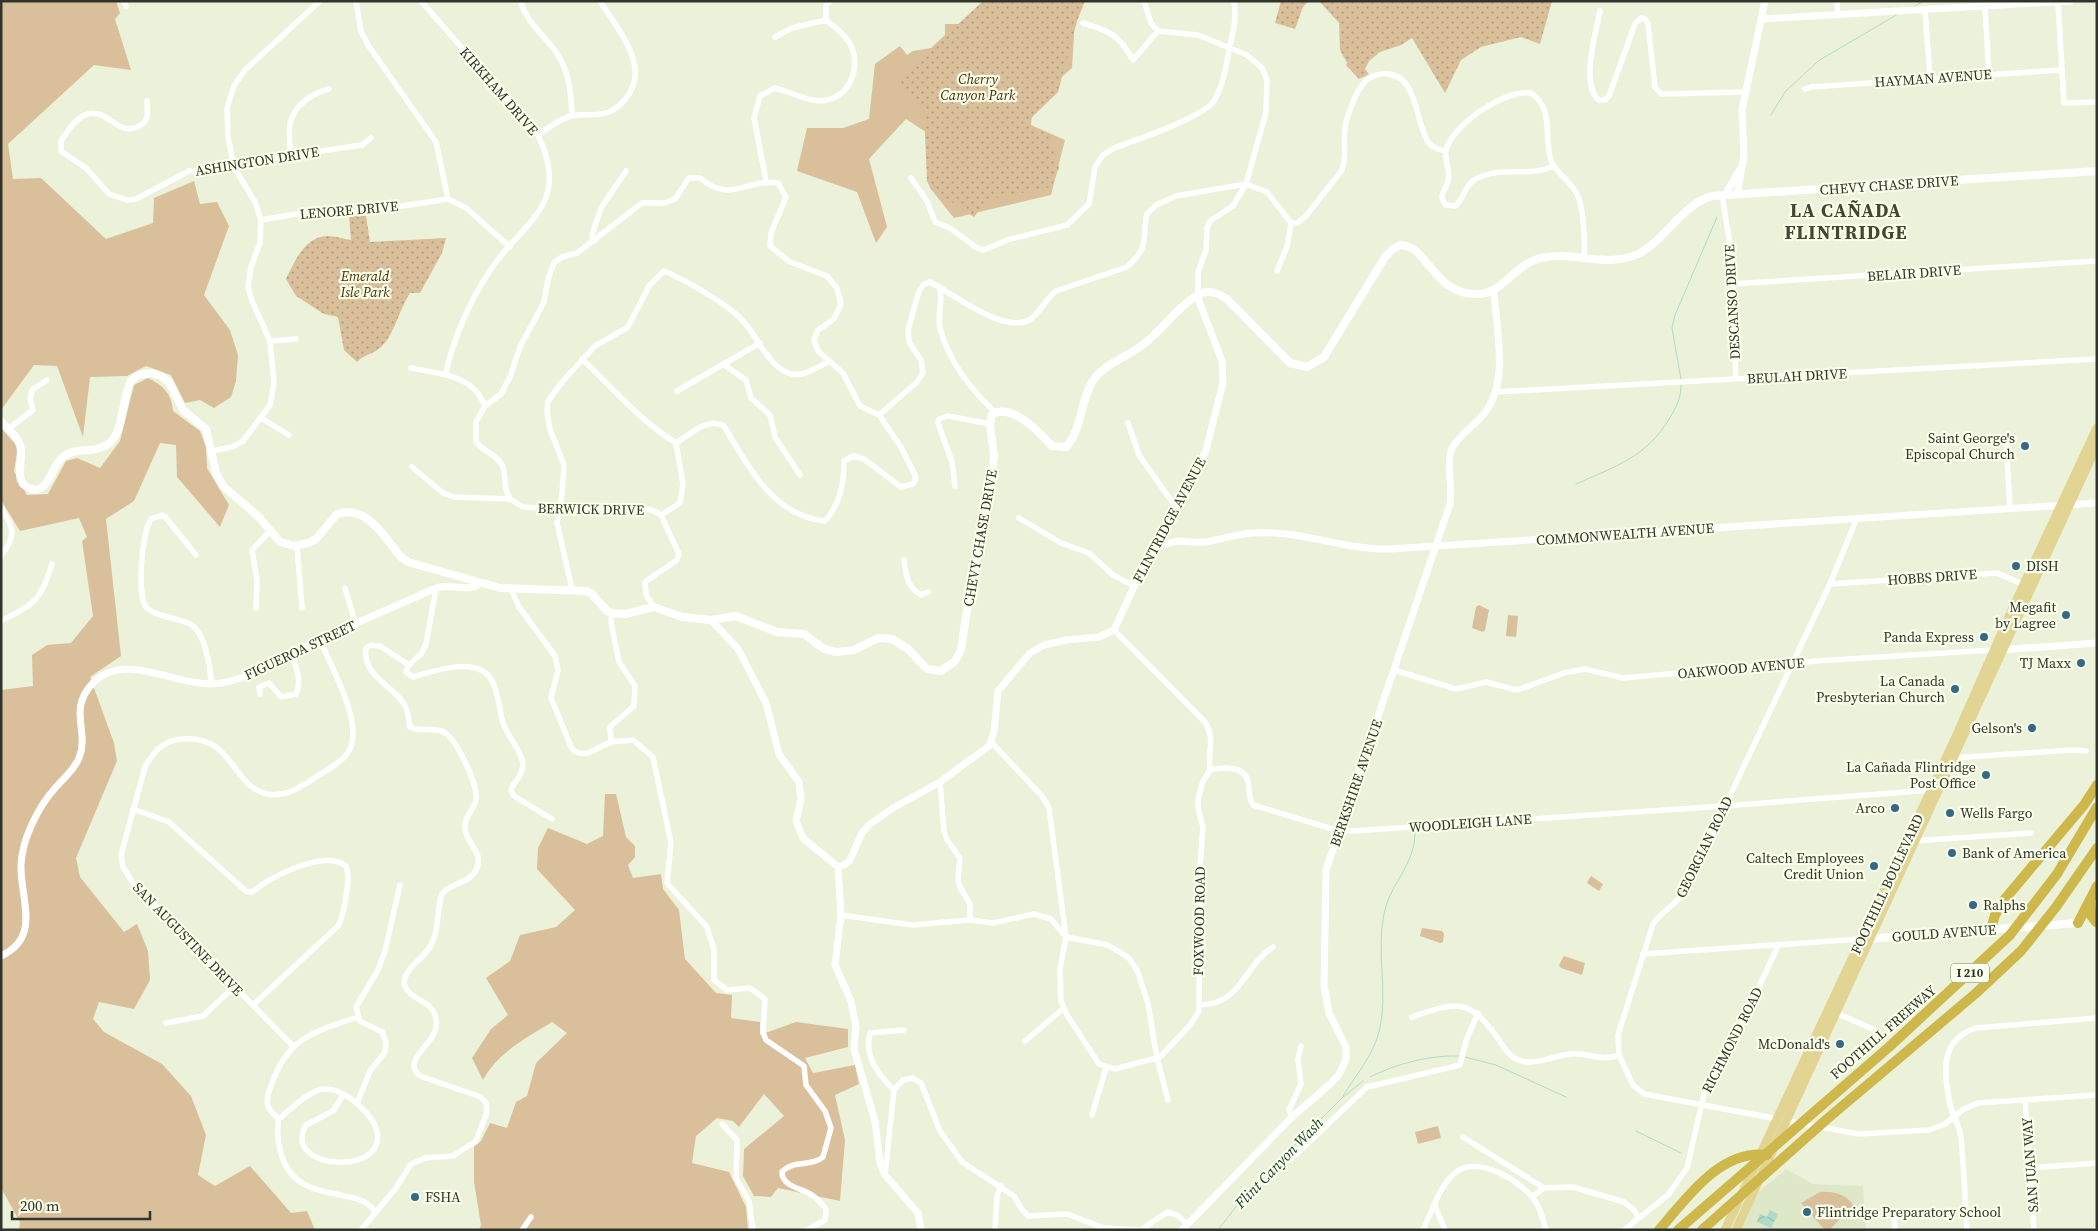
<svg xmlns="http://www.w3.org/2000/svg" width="2098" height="1231" viewBox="0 0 2098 1231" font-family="'Source Serif 4',serif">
	<defs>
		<pattern id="park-dots" width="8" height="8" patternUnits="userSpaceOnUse" patternTransform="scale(1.25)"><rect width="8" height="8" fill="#dabf9b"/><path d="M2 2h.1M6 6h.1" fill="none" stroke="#b19c7f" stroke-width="1.8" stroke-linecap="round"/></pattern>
		<pattern id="water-waves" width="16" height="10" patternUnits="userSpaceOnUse" patternTransform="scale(1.25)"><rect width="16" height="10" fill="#adddc8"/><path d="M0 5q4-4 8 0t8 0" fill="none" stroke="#95beac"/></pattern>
	</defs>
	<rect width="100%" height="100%" fill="#ebf2d9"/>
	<path fill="#dee8c8" d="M1786,1169L1813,1184L1863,1186L1866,1230H1741L1756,1194Z"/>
	<path fill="#dabf9b" d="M1,1H116L120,13L115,19L131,70L94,65L8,144L13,179L41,178L106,239L153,223L154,198L194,181L200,204L217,202L229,226L204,295L230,330L238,355L236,381L231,397L214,408L200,400L185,403L171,375L146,366L127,376L90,377L83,437L57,366L34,365L1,410Z
		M1076,1L1072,68L1033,102L1031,125L1065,140L1051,195L954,218L930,188L938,140L906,119L869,159L887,227L876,243L857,192L797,171L807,128H843L869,119L875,64L900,46L907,55L913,51L931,48L945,35V24H992Z
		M148,378C163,385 172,394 173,411L200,431L206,447L207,468L229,505L220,527L177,477L176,445L160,443L134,501L106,519L121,656L90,677L114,743L117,761L76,858L80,877L124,932L137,924L148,951L150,980L134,1009L99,1002L93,1019L104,1032L162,1064L191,1096L206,1135L198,1175L215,1186L250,1166L291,1213L307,1211L315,1230H19L20,1222L1,1188V690L33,686L32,655L47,645L71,643L93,616L82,541L87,537L79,518L20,531L1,500V428L18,447L14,471L27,495L48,494L66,461L77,458L100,468L120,441L134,385Z
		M1479,605L1489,610L1485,630L1483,632L1472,628L1476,607Z
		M1508,615L1518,616L1516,637L1506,636Z
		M605,794H616L626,837L635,846V857L628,865L633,878L661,874L663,889L679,910L685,959L716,993L732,995L731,1018L760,1022V1035L796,1022L848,1029V1047L805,1058L813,1073L855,1065L859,1084L835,1095L845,1140L840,1201L778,1188L771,1197L754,1196L743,1176L744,1149L784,1116L764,1094L739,1127L733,1121L717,1118L696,1136L692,1163L729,1172L746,1207L748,1230H479L481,1225L474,1182V1147L481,1141L490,1123L507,1128L516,1102L527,1096L536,1063L567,1033L552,1022C526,1038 497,1053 483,1080L472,1058L491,1029L508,1015L486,978L510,961L520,935L556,927L575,910L537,869L538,848L548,828L587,844L603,836Z
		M1591,876L1603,884L1599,891L1587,883Z
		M1422,928L1442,931L1444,934L1443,942L1440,943L1420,936Z
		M1564,956L1585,963L1582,975L1561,968L1559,965Z
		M1438,1126L1441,1138L1418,1144L1415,1132Z
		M1820,1192C1834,1191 1846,1194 1854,1206L1829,1230H1825L1801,1203Z"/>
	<path fill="url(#park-dots)" d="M983,1H1085L1077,21L1058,92L1025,124L1047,133L1059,168L1051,187L986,200L974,217L930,187L927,181L924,112L897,81Z
		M1281,1H1309L1303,7L1295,29L1275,23Z
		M1319,1H1552L1540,44L1521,37L1481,47L1461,60L1445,93L1412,38L1401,45L1380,52L1369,61L1365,69L1369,74L1359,79L1346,65L1347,63L1340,50L1339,23Z
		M349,216H366L370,242L446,238L442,253L420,293H410C399,310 394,336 380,348C373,354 363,355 357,362L344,350L338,317L324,314L296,296L286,279C295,261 305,236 328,236C335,236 344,239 351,240Z"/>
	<path fill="url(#water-waves)" d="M1770,1210L1778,1214L1771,1228L1757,1222L1760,1214L1767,1217Z"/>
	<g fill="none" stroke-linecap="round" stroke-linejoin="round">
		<path stroke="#adddc8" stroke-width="1" d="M1913,7L1924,1
			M1771,115L1785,92L1818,61L1898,14
			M1681,379L1672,328L1675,315L1717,217
			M1576,484C1614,467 1647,457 1669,419C1676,408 1682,397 1681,383
			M1465,1057L1496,1065L1566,1097
			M1370,1077C1396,1064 1429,1055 1459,1056
			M1342,1098C1355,1075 1374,1056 1380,1028C1388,991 1376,951 1384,914C1390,883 1414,867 1415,834
			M1636,1131L1681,1153
			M1218,1230L1248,1191L1342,1098L1363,1081"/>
		<path stroke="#fff" stroke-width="5.5" d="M124,1L126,6
			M356,1L361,31L368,45L436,142L448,199
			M421,1L538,135C572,207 523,220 489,272C470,301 453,339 446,373
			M520,1C529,26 545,35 558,55C570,74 571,95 572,116
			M1144,1L1151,23L1158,31L1198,35L1247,55L1262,68L1267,80L1266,112L1246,184L1233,206L1210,221L1207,228L1206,250L1198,272V294
			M1837,1L1838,16
			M2058,2L2064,103L2097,102
			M1985,7L1989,75
			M1925,10L1930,78
			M1600,11C1596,33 1580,85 1599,100H1605L1609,96L1635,24L1641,18L1645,19L1648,24L1655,87L1661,94L1745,92
			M826,20V5L830,1
			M1083,23C1110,31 1119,35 1133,60L1158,31
			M775,37L792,28L826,20
			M1805,89L1811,87L2061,70
			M147,101C147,110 150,119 141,125C119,139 108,108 88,114C76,117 68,131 61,141V151L87,169L109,194L127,200L136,199L189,171H213L254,161L362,145L371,138
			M538,135C548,128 558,120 571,116C583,113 597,117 609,112C618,108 624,102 629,94C649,63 616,27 600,1
			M291,156C288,131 286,115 307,99C315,94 320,91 329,89
			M1554,166C1529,178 1501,165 1476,179C1464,185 1465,198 1455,206L1446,205C1437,195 1446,191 1448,181C1451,171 1444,161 1446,150C1453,124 1505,89 1531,93C1555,110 1543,136 1551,160C1556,174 1571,181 1577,194C1584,207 1585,243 1584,259
			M911,178L927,201L935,222L950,228L977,248L984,250L1007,240L1067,225L1089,204L1095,167L1103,155L1114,148C1136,140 1202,118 1214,101C1223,86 1226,67 1229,50C1233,32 1237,19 1234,1
			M766,181L754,118L760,96L775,88C791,92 812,104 827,100C850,95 860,69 852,48C847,36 836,28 826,20
			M1722,195L1731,251L1736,379
			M261,220L320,210L363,212L448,199L466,208L510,247
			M595,241L592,235L601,208L626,171
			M1277,271L1287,247L1291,223
			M1732,284L2097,261
			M940,289C943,302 937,316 940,328C948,360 971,390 995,412
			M270,341L296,339
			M723,364L746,380L751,398L770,415L775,437L800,475
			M411,368C439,374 473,374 485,406
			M677,391L760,343
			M1496,392L2097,359
			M879,415L916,383L923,373L921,360L909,342L908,330L919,291L924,284L930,282C952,293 1003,334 1029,320C1040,314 1045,299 1056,291L1127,267C1151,245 1141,240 1147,214L1156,205L1176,196L1246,184L1267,192L1291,223H1297L1306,216L1342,170C1347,156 1343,142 1345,128C1346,116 1352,106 1356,95C1361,85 1369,75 1381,74C1418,71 1414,117 1427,140C1431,148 1438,149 1446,151
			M261,418L289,435
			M1128,423L1139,455L1177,509
			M8,429L33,410L30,399L32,390L47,380
			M2006,441L2010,509
			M212,451L232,447L243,441L270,405L274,384L270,341L252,301L248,287L251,267L260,243L261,220L255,202L234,167L228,137L227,108L234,86L245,70L320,1
			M412,467L443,493L454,497L510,499L523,507L539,508H631L652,510L661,515
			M955,486L952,462L938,423L939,419L948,416L990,424
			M510,499C502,485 507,479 503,467C499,456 483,451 476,442V422L485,406L501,394L510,377L520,347L544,302L548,279L554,263L562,257L577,253L642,203H665L675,199L689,178H700C731,204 744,179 778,183L786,197L771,233L770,246L790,262L827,276L837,288L841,304L834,319L818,330L814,340L818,351L843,373L860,406L879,415L901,447L916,477L913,484L901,487L864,459L853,456L844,461C844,484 840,504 825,521C773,516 748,466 724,426C707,417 691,434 676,443C640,421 613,388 582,359
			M1,508C14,530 17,534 1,556
			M1019,518L1061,543L1089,553L1113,575L1134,586
			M1856,520L1830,584L1684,893C1675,905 1661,912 1653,924L1618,1035L1619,1055L1633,1085L1644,1094L1858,1134L1929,1130L1945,1124L1964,1109L1978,1103L2097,1095
			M297,546L302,608
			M196,555L166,518L162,515L151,519C142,531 136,597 147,608C158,618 177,617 190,624C205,632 211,668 211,684
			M904,560C906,575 907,587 921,595L928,592
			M1830,584L1997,573L2027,586
			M345,588L356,625
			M511,589L519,607L555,656L558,670L551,698L572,749C586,761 597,746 612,742C619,741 626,741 633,740L653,757L671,843L667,883L707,927L714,950V980L727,990L750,988L765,999L763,1032L766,1040L804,1066L806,1085L825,1111L831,1128L823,1157C812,1167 791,1160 782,1172C782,1187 802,1188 812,1195C818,1199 821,1203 826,1209L825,1220L807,1230
			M572,589L557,523L562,494L564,465L550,429L547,412L548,401L562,382L595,346L628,327L649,286L664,271C684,279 729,305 743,321C758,337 767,364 788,373C802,378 816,368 828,362
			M654,607L646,595L645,582L677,560L679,554L661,515L680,503L683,484L676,443
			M256,608L257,580L252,550L269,532
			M1,621C36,603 40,601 52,564
			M1114,630L1205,722C1216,740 1207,750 1210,770C1222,767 1245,765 1248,782C1250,791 1248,797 1253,805L1336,830L1353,831L1724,806L1932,790
			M409,665L406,672L413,677C434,671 481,654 493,683C499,695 499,710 503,723C509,740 527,756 522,770C520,778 513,783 511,790L514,796L552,819
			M1394,670L1456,689L1486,682L1517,690L1564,673L1585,669L1623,678L1816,661L1993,650
			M260,694L259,687L269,683L281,697L296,694C302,683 296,665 291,654
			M611,742L610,727L634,706L635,686L619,662L611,622L612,613
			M991,742L1042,796L1049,808L1066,937L1060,969L1061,1001L1067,1015L1099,1064L1115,1069L1160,1057L1191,1024L1199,1011L1200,867L1203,827L1198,808V799L1203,781L1210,770
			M1951,758L2072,750L2086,751
			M940,782L944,831L947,840L960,858L958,880L960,887L970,904V920
			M133,809L169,822L247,892H252C271,877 323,849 346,866C351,878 344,915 338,926L253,1005
			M1913,841L2031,833
			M841,915L912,925L970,920L993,923L1034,914L1051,919L1066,937L1108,945L1129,958L1138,972L1148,1004L1157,1058L1168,1100
			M1643,954L1861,939
			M1199,1005C1242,1005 1244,965 1273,947
			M1834,1012L1875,1030
			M358,1017C313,1032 287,1038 271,1086C265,1101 265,1108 279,1119C276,1128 278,1140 280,1150C294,1209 358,1183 375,1212
			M1412,1017C1456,1002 1468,997 1497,1037C1502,1044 1507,1054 1514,1058C1530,1068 1553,1056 1570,1054C1589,1052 1599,1062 1619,1055
			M166,1023L203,1016L235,986
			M1025,1041L1064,1008
			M293,1046L133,883L123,867L121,855L145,767C153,752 164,740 182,739C234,735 231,786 267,794C286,798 302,786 316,777C326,771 340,763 347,754C367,728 331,667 320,640
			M894,1090C878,1074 864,1057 870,1033L904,1030
			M2025,1100L2034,1230
			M357,1103L370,1071L385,1052L386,1043L382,1032L360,1021L356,1007L378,970L385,951L400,885
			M1092,1115L1106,1068
			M1292,1117L1289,1110L1301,1084L1298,1059L1301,1046
			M279,1119C290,1110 302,1097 316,1091C337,1082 369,1109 376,1128C392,1177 280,1171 306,1125L333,1111L343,1095
			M722,1124L737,1140L736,1178L749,1201L753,1230
			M1463,1137L1544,1188L1573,1187L1624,1202L1634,1210L1639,1218
			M1290,1160L1367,1087L1460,1065L1466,1041L1478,1013
			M2030,1168L2097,1163
			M885,1175L894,1090L903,1080L913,1078L921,1083L940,1131L962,1162L1014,1196L1021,1208L1028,1216L1067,1214L1104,1228L1141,1230
			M1532,1197L1544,1188
			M1435,1206L1445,1230
			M1894,1214L1895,1230
			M361,1230L396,1188L411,1164L425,1158L453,1156L476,1141L487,1112L486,1103L481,1097L420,1076C401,1061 433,1045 436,1028C440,999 410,1003 404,984C404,968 423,959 430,947C440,930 436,911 442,894C451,882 469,884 476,870C485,851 466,845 465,828C464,816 474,810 476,800C478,784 457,740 444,732C433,726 421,733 410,727C408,719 409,711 404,704C392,685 362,675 366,648L371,645L380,646L409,665L421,654L426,644L435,595L434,589
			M522,1230L531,1217
			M995,1230L997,1196L1001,1185
			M1141,1230L1167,1212L1177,1215L1187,1224
			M1423,1230C1432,1212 1439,1186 1455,1173C1477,1154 1522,1181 1535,1201C1541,1209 1543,1220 1546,1230
			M1624,1230L1668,1195L1687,1168L1704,1094L1723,1054L1745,1017L1779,944
			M1967,1230C1965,1199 1964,1168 1961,1138C1960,1126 1953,1116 1950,1105C1944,1072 1939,1040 1976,1028L2097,1018
			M2094,1230H2097"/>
		<path stroke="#fff" stroke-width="7" d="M1761,19L2070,1
			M1737,194L1744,156L1742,110L1765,1
			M1725,195L1740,169
			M1156,544C1165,546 1170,542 1178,541C1187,541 1196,543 1205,542C1222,540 1237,533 1254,533C1300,530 1344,550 1390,549L2097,503
			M711,620L738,649L766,703L779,754L799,782L801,799L796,821L803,838L838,867L841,915L835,965L851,1001L856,1027L854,1049L875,1121L880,1163L885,1175L918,1213L921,1230
			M1999,650L2097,643
			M838,867L846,864L850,860L862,833L870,824L893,808L940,782L989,746L994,732L998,691L1030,653L1044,645L1066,640L1099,637L1114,630L1144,565L1187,493L1206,450L1223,383L1222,361L1199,301L1198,294
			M1,956C42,937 20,899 21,865C22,839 38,807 56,787C64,778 74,770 79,758C90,731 67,710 93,683C125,651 173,685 212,684C247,682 278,660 309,645C344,628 380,613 416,597C424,593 432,589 440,587C453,584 470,593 480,583
			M1182,1230L1292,1117L1329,1085L1338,1076L1346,1060V1047L1329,1013L1324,986L1326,870L1450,504C1453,487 1446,467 1451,451C1454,439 1478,423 1486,411C1509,380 1496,328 1494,292"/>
		<path stroke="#fff" stroke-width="8" d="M1,421C7,429 17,435 20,445C25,462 9,487 37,490C51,485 52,466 63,457C73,448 88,452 100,448C126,441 120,401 131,381L138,375L152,373L161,376L169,382L183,410L206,429L216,473L223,486L259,517L280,542L294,546L309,543L316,539L337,514C367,504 385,538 401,557L408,562L500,588L586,591L591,593L607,611L612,613L625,614L654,607L682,617L711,620L736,616L777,632L804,634L824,649L837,652L854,650L878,638L892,639L908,649L927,669L941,671L955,661L961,650L970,590L990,489L994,456L990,424L992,414C1013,403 1040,433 1052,446L1066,447C1083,428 1080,399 1094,379C1106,363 1129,356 1144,344C1160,332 1185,299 1202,293C1211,290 1219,294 1227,299L1290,363L1307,367L1324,357L1385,257L1393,249L1400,245C1429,245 1433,297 1480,294C1502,293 1515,265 1540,258C1573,250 1606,269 1638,254C1665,240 1684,203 1712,196L2097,171
			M1866,939L2078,923"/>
		<path stroke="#e2d493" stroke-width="9" d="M1725,1230L1955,739L2011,612L2097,428
			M1736,1230L2097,445"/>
		<path stroke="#ceb74b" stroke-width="10" d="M2090,902L2091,915L2096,922
			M2078,923L2097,886
			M1991,929L1995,915L2004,900L2084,805L2097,785
			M1659,1230C1686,1199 1720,1149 1767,1155
			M1678,1230L1889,1047L2010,935L2057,874L2097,807
			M1702,1230L1827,1119L1975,994L2021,951L2056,907L2097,848"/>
	</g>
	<g fill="#356885" stroke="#f9ffea" stroke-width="2">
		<circle cx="2025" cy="446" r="5"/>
		<circle cx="2016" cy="566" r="5"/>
		<circle cx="2066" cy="615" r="5"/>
		<circle cx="1984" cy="637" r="5"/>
		<circle cx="2081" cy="663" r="5"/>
		<circle cx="1955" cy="689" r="5"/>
		<circle cx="2032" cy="728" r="5"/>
		<circle cx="1986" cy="775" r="5"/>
		<circle cx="1895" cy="808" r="5"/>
		<circle cx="1950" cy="813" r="5"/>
		<circle cx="1952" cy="853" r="5"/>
		<circle cx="1874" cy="866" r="5"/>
		<circle cx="1973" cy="905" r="5"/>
		<circle cx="1840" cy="1044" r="5"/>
		<circle cx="415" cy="1197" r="5"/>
		<circle cx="1807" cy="1212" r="5"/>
	</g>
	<g text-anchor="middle" stroke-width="4.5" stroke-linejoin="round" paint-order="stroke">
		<rect fill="#f9ffea" stroke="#6d7164" stroke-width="1" x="1951" y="963.5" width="38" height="19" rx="4"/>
		<g font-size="12" font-weight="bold" fill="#31342a">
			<text x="1970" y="977">I 210</text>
		</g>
		<g font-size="14" fill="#31342a" stroke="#f9ffea">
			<text transform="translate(1933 78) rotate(-4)" y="5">HAYMAN AVENUE</text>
			<text transform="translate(499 91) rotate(49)" y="5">KIRKHAM DRIVE</text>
			<text transform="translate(257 161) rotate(-9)" y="5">ASHINGTON DRIVE</text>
			<text transform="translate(1889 185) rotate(-4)" y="5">CHEVY CHASE DRIVE</text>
			<text transform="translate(349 210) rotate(-5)" y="5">LENORE DRIVE</text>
			<text transform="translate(1914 273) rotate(-4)" y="5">BELAIR DRIVE</text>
			<text transform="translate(1732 302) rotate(-93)" y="5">DESCANSO DRIVE</text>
			<text transform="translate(1797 376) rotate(-3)" y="5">BEULAH DRIVE</text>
			<text transform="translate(591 509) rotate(1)" y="5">BERWICK DRIVE</text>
			<text transform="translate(1169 520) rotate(-62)" y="5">FLINTRIDGE AVENUE</text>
			<text transform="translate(1625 534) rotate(-4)" y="5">COMMONWEALTH AVENUE</text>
			<text transform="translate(980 538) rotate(-80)" y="5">CHEVY CHASE DRIVE</text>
			<text transform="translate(1932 577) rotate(-4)" y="5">HOBBS DRIVE</text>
			<text transform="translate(300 650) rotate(-25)" y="5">FIGUEROA STREET</text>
			<text transform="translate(1741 668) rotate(-5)" y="5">OAKWOOD AVENUE</text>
			<text transform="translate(1356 783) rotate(-71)" y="5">BERKSHIRE AVENUE</text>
			<text transform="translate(1470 823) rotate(-4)" y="5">WOODLEIGH LANE</text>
			<text transform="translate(1704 847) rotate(-64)" y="5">GEORGIAN ROAD</text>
			<text transform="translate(1887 884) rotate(-65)" y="5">FOOTHILL BOULEVARD</text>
			<text transform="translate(1199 921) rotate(-89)" y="5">FOXWOOD ROAD</text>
			<text transform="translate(1944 933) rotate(-4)" y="5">GOULD AVENUE</text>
			<text transform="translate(188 939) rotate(46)" y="5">SAN AUGUSTINE DRIVE</text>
			<text transform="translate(1883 1032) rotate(-41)" y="5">FOOTHILL FREEWAY</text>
			<text transform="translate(1732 1040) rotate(-63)" y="5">RICHMOND ROAD</text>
			<text transform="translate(2030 1165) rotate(-94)" y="5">SAN JUAN WAY</text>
		</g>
		<g font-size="14" font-style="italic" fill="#4a2f00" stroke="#f9ffea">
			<text x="978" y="84">Cherry<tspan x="978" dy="16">Canyon Park</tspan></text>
			<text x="365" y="281">Emerald<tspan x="365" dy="16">Isle Park</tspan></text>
		</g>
		<g font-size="14" fill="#31342a" stroke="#f9ffea" text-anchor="end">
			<text x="2015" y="443">Saint George's<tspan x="2015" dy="16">Episcopal Church</tspan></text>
			<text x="2026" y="571" text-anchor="start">DISH</text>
			<text x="2056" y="612">Megafit<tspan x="2056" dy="16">by Lagree</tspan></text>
			<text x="1974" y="642">Panda Express</text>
			<text x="2071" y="668">TJ Maxx</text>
			<text x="1945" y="686">La Canada<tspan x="1945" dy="16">Presbyterian Church</tspan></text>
			<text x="2022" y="733">Gelson's</text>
			<text x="1976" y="772">La Cañada Flintridge<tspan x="1976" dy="16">Post Office</tspan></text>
			<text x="1885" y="813">Arco</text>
			<text x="1960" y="818" text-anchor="start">Wells Fargo</text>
			<text x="1962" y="858" text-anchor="start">Bank of America</text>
			<text x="1864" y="863">Caltech Employees<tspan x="1864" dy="16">Credit Union</tspan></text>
			<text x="1983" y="910" text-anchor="start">Ralphs</text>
			<text x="1830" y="1049">McDonald's</text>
			<text x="425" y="1202" text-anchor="start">FSHA</text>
			<text x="1817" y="1217" text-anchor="start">Flintridge Preparatory School</text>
		</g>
		<g font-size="15" font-style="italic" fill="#123a2c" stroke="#f9ffea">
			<text transform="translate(1279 1163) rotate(-46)" y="5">Flint Canyon Wash</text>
		</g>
		<g font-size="19" font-weight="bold" letter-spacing="1" fill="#424732" stroke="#f9ffea">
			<text x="1846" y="217">LA CAÑADA<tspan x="1846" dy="22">FLINTRIDGE</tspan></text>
		</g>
	</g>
	<rect width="2098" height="1231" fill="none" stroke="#31342a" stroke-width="5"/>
	<path d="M12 1211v8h138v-8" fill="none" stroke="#31342a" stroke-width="2.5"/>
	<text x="20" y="1211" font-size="15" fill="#31342a" stroke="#f9ffea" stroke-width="4" paint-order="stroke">200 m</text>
</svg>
